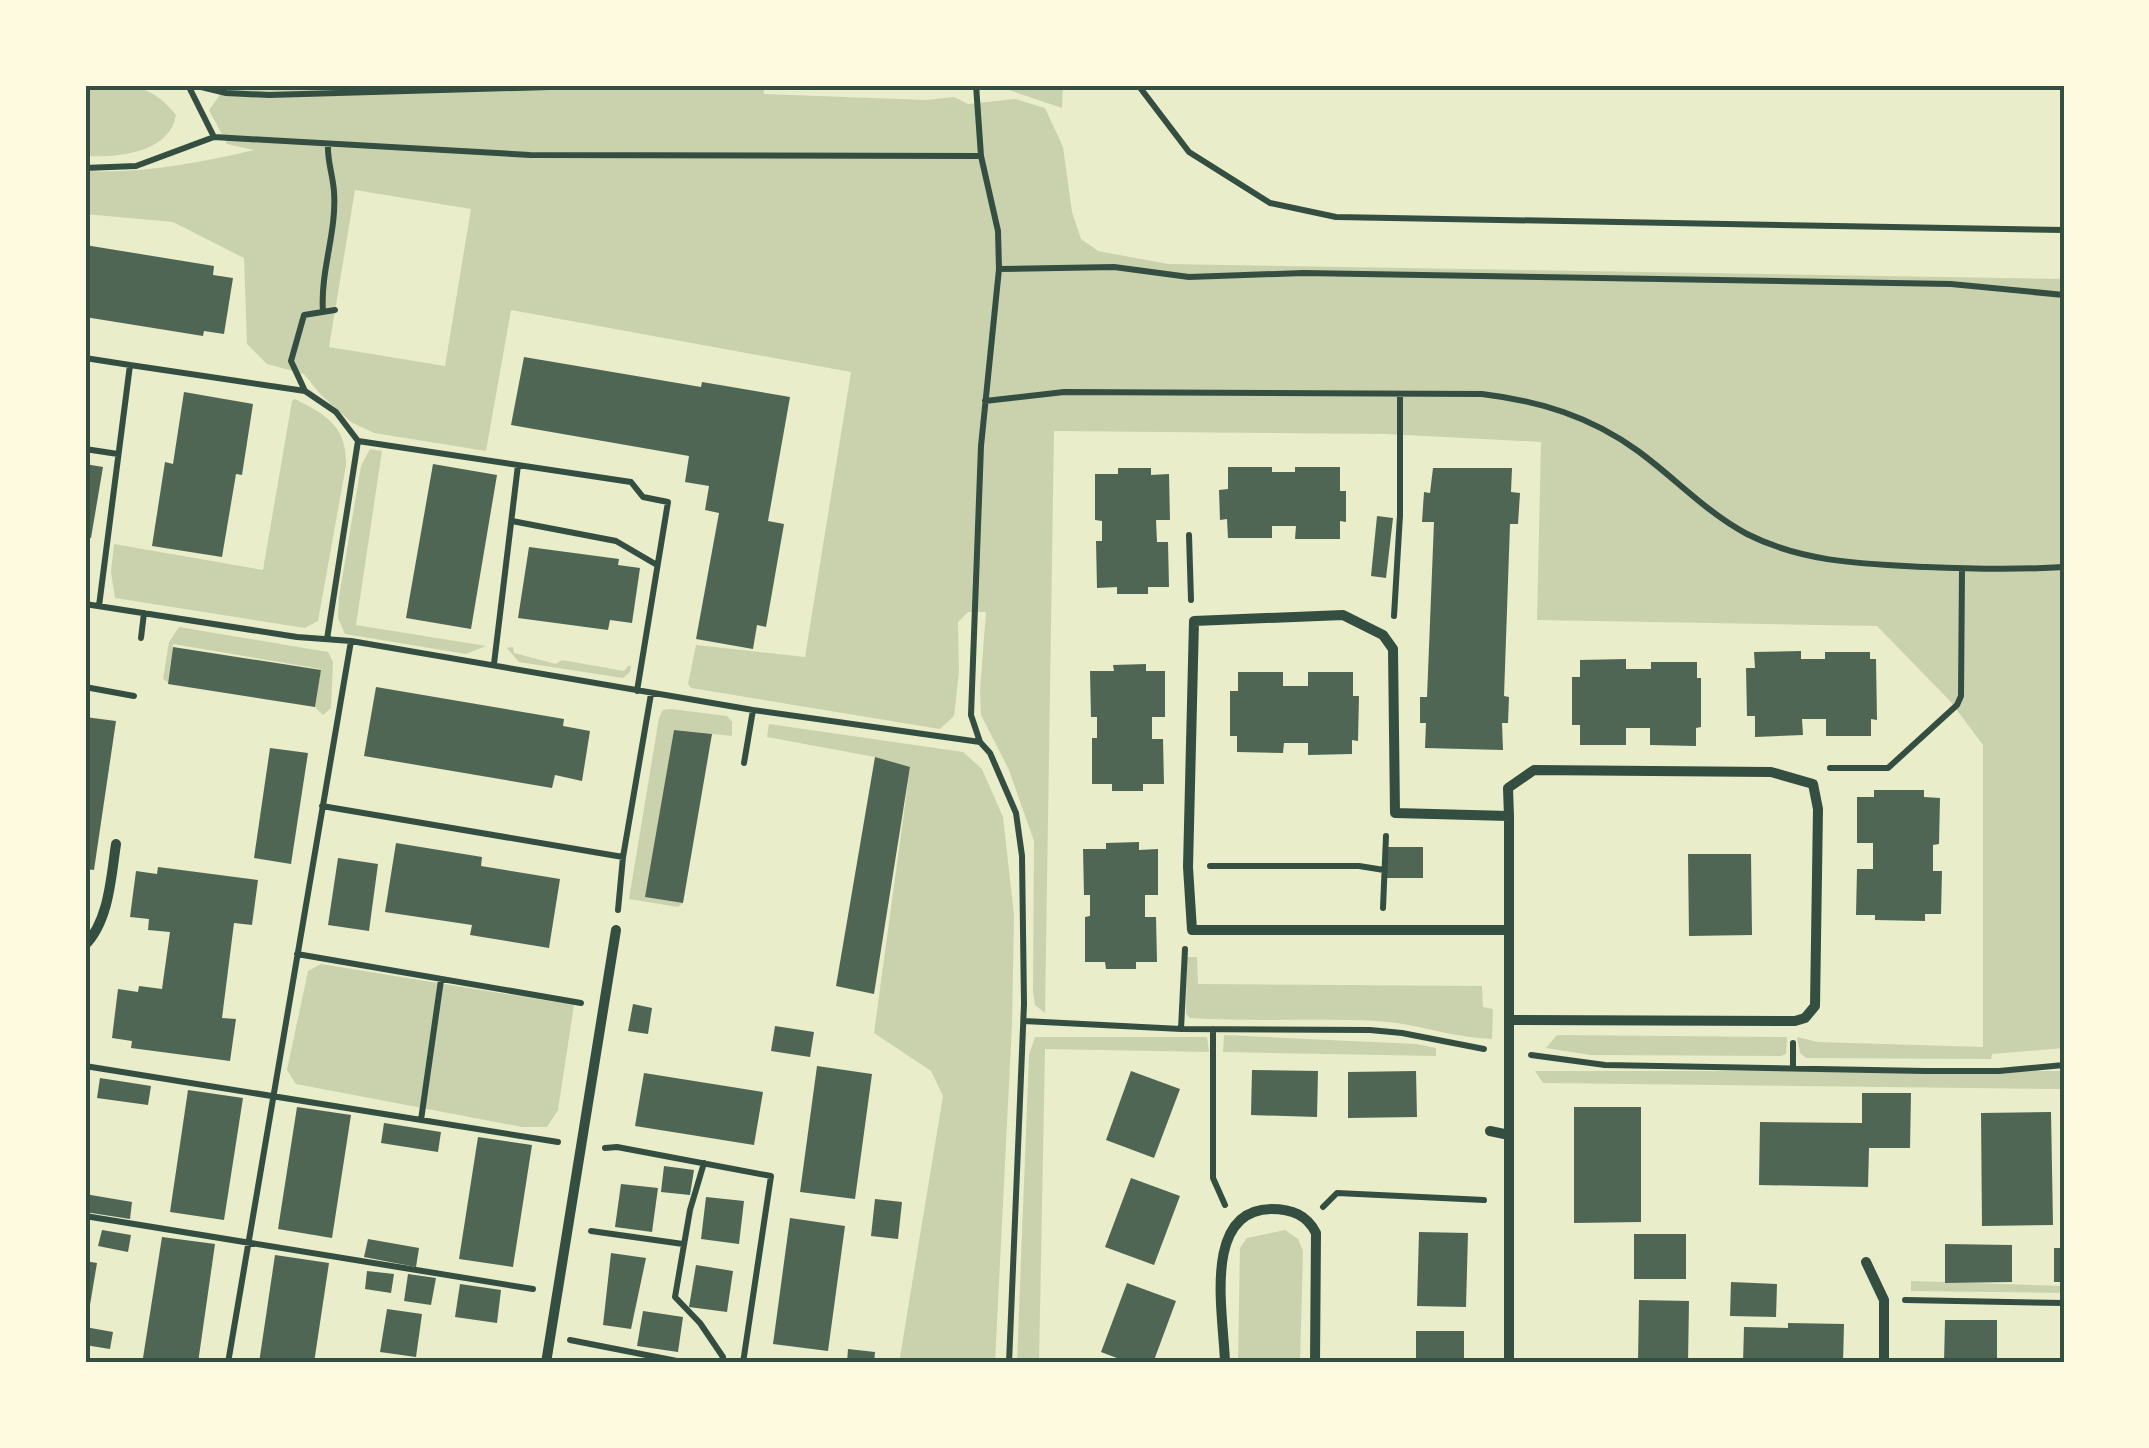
<svg xmlns="http://www.w3.org/2000/svg" width="2149" height="1448" viewBox="0 0 2149 1448" font-family="'Asap Condensed',sans-serif">
	<rect width="100%" height="100%" fill="#e9edc9"/>
	<path fill="#cad2ad" fill-rule="evenodd" d="M85,85C125,85 148,80 176,115C170,153 117,158 85,156Z
		M227,85H763L764,94L926,100L954,97L968,104L1015,99L1045,108L1063,147L1072,212L1081,239L1098,251L1168,264L2064,279V1048L1992,1054L1991,1059L1806,1058L1800,1053L1797,1037L1818,1042L1983,1047V745L1950,701L1877,626L1537,620L1541,442L1386,434L1054,431L1045,1013L1035,1005L1033,991L1034,841L1009,770L981,715L980,690L986,612H968L958,622L959,672L954,716L940,729L691,688L688,684L696,645L805,657L851,372L511,310L486,451L374,433L351,422L321,395L304,374L267,364L247,344L244,258L173,222L85,214V171C141,174 199,163 254,150L227,144L209,110ZM355,190L471,209L445,366L329,347Z
		M994,85H1063L1062,108Z
		M295,399C327,415 347,427 346,465L318,621L305,628L115,598L111,572L114,544L263,570L292,401Z
		M370,449L382,451L356,625L486,646L466,654L345,634L338,618L339,597L361,466Z
		M179,627L328,652L333,662L331,708L323,715L315,707L321,669L173,644L168,682L163,679L169,642Z
		M513,647L514,653L556,664L562,660L624,671L628,666H631L630,672L623,678L519,662L507,648Z
		M671,709L727,716L732,722V736L674,730L646,897L683,903L678,907L629,899L659,718L663,710Z
		M769,724L963,752L982,769L1003,817L1014,915L1012,1024L995,1363H899L943,1096L931,1071L874,1033L910,768L875,757L767,737Z
		M1187,957H1197L1198,984L1482,986L1483,1007L1493,1009L1492,1039C1453,1038 1416,1023 1377,1021C1315,1018 1252,1022 1190,1018L1186,1014Z
		M321,964L574,1005L558,1110L547,1127H522L296,1084L287,1070L308,971Z
		M1224,1035L1416,1044L1436,1048V1056L1223,1052Z
		M1557,1035L1787,1037L1786,1054L1781,1056L1590,1055L1546,1048Z
		M1035,1037H1207L1209,1052L1045,1049L1039,1363H1017L1029,1055Z
		M1535,1071H2064V1089L1543,1083Z
		M1285,1230L1298,1239L1303,1251L1300,1363H1238L1240,1248L1247,1238Z
		M1911,1281L2064,1286V1293L1911,1291Z"/>
	<path fill="#4f6655" d="M85,245L214,266L213,275L233,278L224,334L204,331L203,336L85,317Z
		M524,357L701,387L702,382L790,397L768,521L784,524L766,627L757,625L753,649L696,639L719,513L705,510L709,486L685,482L689,456L511,425Z
		M184,392L253,404L242,475L236,474L222,557L152,546L165,462L173,464Z
		M85,464L103,467L91,538L85,537Z
		M433,464L497,475L471,629L406,618Z
		M1228,467H1272V472H1295V467H1340V491H1346V522L1340,521V539H1295L1296,526H1272V538H1228L1227,519L1220,520L1219,490L1228,489Z
		M1118,468H1151V475L1169,474L1170,520H1156L1157,542H1168L1169,587H1148V594H1117V587L1097,588L1096,541H1102V521L1095,520V474H1118Z
		M1433,468H1512L1511,492L1520,493L1518,524H1510L1504,696L1509,697L1508,723H1502L1503,750L1425,748L1426,723H1420V697H1427L1434,522H1422L1424,492L1430,493Z
		M1377,516L1393,518L1386,578L1371,576Z
		M529,547L619,559L618,565L640,568L632,623L610,620L608,630L518,618Z
		M173,647L321,670L315,707L168,684Z
		M1801,651V659H1825V652H1870V659H1876L1877,720L1871,719V736H1826V719H1802L1803,735L1755,737V716H1747L1746,668H1755L1754,652Z
		M1626,659V669H1651V662H1697V678H1701V727L1696,728V746L1650,745V728H1626V745H1580V725H1572V677H1580V660Z
		M1146,664V671H1165V717H1152V739H1163L1164,784H1143V791H1112V784H1092V738H1097V717H1091L1090,671H1114L1113,665Z
		M1238,672H1283V686H1308V672H1353V696H1359L1358,741L1352,740V754L1308,755V743H1284L1283,753L1237,752V736H1230V691H1238Z
		M376,687L564,719L563,726L590,731L582,781L555,775L552,788L364,756Z
		M85,717L116,721L94,870L85,869Z
		M674,730L712,734L683,903L645,897Z
		M270,748L308,753L291,864L254,858Z
		M875,757L910,767L874,994L836,986Z
		M1874,790H1924V797L1940,798L1939,844L1933,845V871H1942L1941,914H1925V921L1875,920V915H1856L1857,869H1873V843H1857V797H1874Z
		M1139,842V850L1158,849V895H1145V917H1156L1157,962H1136V969H1106L1105,962H1085V917L1090,916V895H1084L1083,849H1106V843Z
		M396,843L482,857L481,866L560,879L549,948L470,935L472,925L385,912Z
		M1385,847H1423V878H1385Z
		M1688,854H1751L1752,935L1689,936Z
		M338,858L378,864L369,931L328,925Z
		M158,867L258,880L252,925L234,923L222,1018L236,1019L230,1061L131,1048L132,1041L112,1038L118,989L138,992L139,986L162,989L170,932L148,930L149,919L130,917L136,871L157,874Z
		M633,1004L652,1008L648,1034L628,1031Z
		M775,1026L814,1032L810,1057L771,1051Z
		M817,1066L872,1074L855,1199L800,1192Z
		M1252,1070L1318,1071L1317,1117L1251,1115Z
		M1131,1071L1180,1089L1154,1158L1106,1140Z
		M1416,1071L1417,1117L1348,1118V1072Z
		M644,1073L763,1092L754,1145L635,1126Z
		M100,1078L151,1086L148,1105L97,1098Z
		M188,1090L243,1098L224,1220L170,1212Z
		M1862,1093H1911L1910,1148H1869L1868,1187L1759,1185L1760,1122L1862,1123Z
		M297,1107L351,1115L332,1238L278,1229Z
		M1574,1107H1641V1222L1574,1223Z
		M2051,1112L2053,1225L1982,1226L1981,1113Z
		M384,1123L441,1132L438,1152L381,1143Z
		M478,1137L532,1145L513,1267L459,1259Z
		M664,1166L694,1170L690,1195L661,1192Z
		M1131,1178L1180,1196L1154,1265L1105,1247Z
		M621,1184L658,1188L652,1232L615,1227Z
		M85,1194L132,1202L130,1219L85,1212Z
		M706,1197L744,1201L739,1244L701,1239Z
		M875,1199L902,1202L898,1239L871,1236Z
		M790,1218L845,1226L828,1351L773,1344Z
		M102,1230L131,1235L128,1252L98,1246Z
		M1419,1232L1468,1233L1466,1307L1417,1306Z
		M1634,1234H1686V1279H1634Z
		M162,1237L215,1244L198,1363L143,1358Z
		M368,1239L419,1248L416,1267L364,1257Z
		M1945,1244L2012,1245V1282L1945,1283Z
		M2054,1248H2064V1282H2054Z
		M611,1253L646,1258L631,1329L603,1325Z
		M275,1255L329,1263L314,1363H259Z
		M85,1261L97,1263L90,1305L85,1304Z
		M696,1265L733,1271L727,1312L689,1307Z
		M367,1271L394,1274L391,1293L365,1289Z
		M408,1274L436,1278L431,1305L404,1301Z
		M1731,1282L1777,1284L1776,1317L1730,1316Z
		M1127,1283L1176,1301L1153,1363H1130L1101,1352Z
		M460,1284L501,1290L497,1323L455,1317Z
		M1639,1300L1689,1301L1688,1363H1638Z
		M387,1309L422,1314L416,1357L380,1352Z
		M643,1311L683,1317L678,1352L637,1346Z
		M1945,1320H1997V1363H1944Z
		M1788,1323L1844,1324L1843,1363H1743L1744,1327L1788,1328Z
		M85,1327L113,1332L110,1349L85,1345Z
		M1416,1331H1464V1363H1416Z
		M848,1349L875,1352L874,1363H847Z"/>
	<g fill="none" stroke-linecap="round" stroke-linejoin="round">
		<path stroke="#344e41" stroke-width="6" d="M188,85L214,137
			M193,85L226,93L269,95L617,85
			M1138,85L1189,152L1270,203L1336,217L2064,230
			M85,168L136,166L214,137L530,155L981,156
			M999,269L1114,267L1189,277L1303,273L1951,284L2064,295
			M323,312C320,271 337,232 334,192C333,175 327,161 328,144
			M85,358L130,365L99,606
			M130,365L305,391L336,412L358,441L327,639
			M305,391L291,361L304,315L335,310
			M985,401L1064,392L1482,394C1539,401 1590,416 1638,451C1675,478 1707,513 1747,534C1804,563 1865,564 1926,567C1972,569 2018,570 2064,567
			M358,441L631,482L643,497L668,502L637,691
			M85,449L118,454
			M512,521L616,541L657,565
			M1189,535L1191,600
			M85,604L297,637L351,641L753,710L980,742L971,715L981,446L999,269L998,231L981,156L976,85
			M1394,616L1400,515V395
			M141,638L144,613
			M494,664L518,465
			M85,687L134,696
			M980,742L990,753L1016,813L1022,856L1024,1004L1009,1363
			M744,763L753,710
			M1830,768H1888L1957,705L1961,696L1962,570
			M322,806L623,857
			M1210,866H1359L1384,870
			M1383,908L1386,836
			M618,910L623,857L651,694
			M297,954L581,1003
			M1024,1021L1181,1029L1370,1030L1402,1033L1484,1049
			M1181,1029L1185,949
			M1213,1029V1178L1225,1205
			M1793,1043V1067
			M1531,1055L1605,1065L1925,1071H1999L2064,1065
			M85,1066L558,1142
			M421,1120L441,980
			M605,1148L617,1147L771,1176L743,1363
			M704,1163L690,1210L675,1297L700,1323L723,1357L721,1363
			M1323,1207L1337,1193L1484,1200
			M85,1216L533,1289
			M591,1231L683,1244
			M1905,1300L2064,1303
			M570,1340L687,1363
			M228,1363L351,641"/>
		<path stroke="#344e41" stroke-width="10" d="M1508,930H1192L1188,867L1194,621L1343,615L1383,635L1393,649L1395,813L1509,816V1135
			M85,945C109,921 111,877 116,844
			M1509,1020L1795,1021L1805,1018L1815,1006L1818,809L1813,784L1771,772L1534,770L1508,788L1509,816
			M1490,1131L1509,1135V1363
			M1866,1262L1884,1300V1363
			M546,1363L616,930
			M1225,1363C1224,1317 1201,1210 1271,1209C1292,1209 1307,1215 1316,1233L1315,1363"/>
	</g>
	<rect width="2149" height="1448" fill="none" stroke="#fefae0" stroke-width="175"/>
	<rect x="88" y="88" width="1974" height="1272" fill="none" stroke="#344e41" stroke-width="4"/>
</svg>
